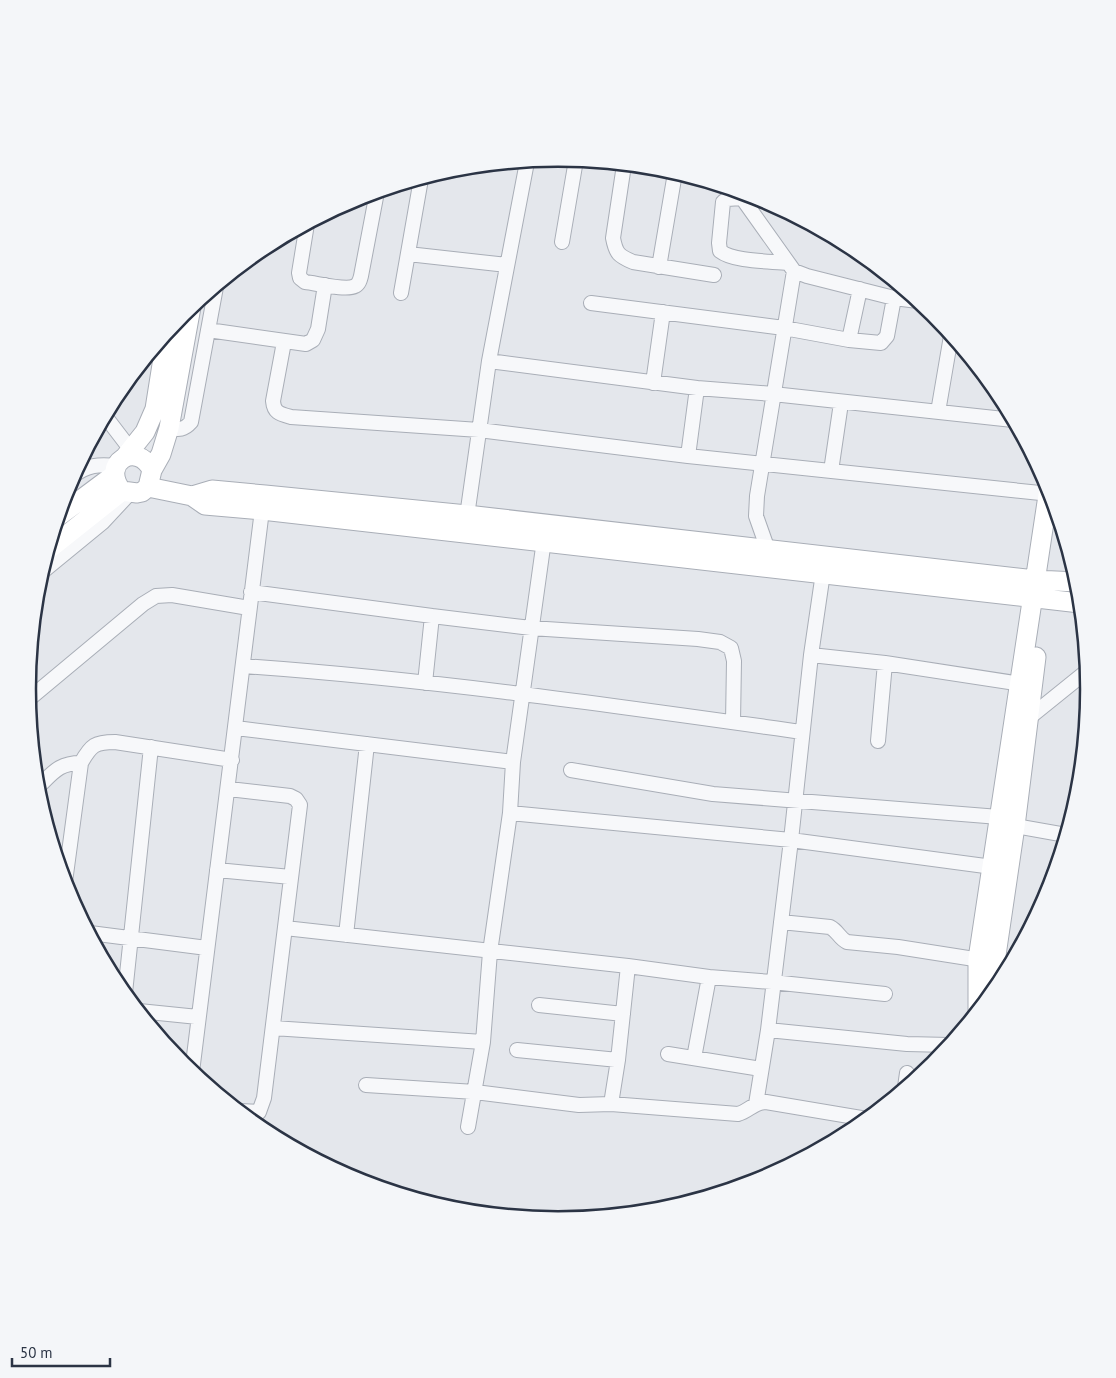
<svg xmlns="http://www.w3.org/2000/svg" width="1116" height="1378" viewBox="0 0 1116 1378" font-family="'PT Sans',sans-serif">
	<rect width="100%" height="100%" fill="#e4e7ec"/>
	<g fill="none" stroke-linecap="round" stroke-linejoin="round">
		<g stroke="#a9aeb7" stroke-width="16">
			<path id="street" d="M624,165L613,238C616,254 619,256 633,262L714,275
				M743,193L742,198L794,271L757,496L756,516L768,550
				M766,201L742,198L727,199L723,202L719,243L720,251C734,262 770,261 788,263
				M307,224L299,273L300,278L305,282C316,283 346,291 355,286C359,284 360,280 361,276L377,192
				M562,242L576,160
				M408,254L507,265
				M659,267L675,173
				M794,271L807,276L894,298L918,301
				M401,293L421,179
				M591,303L784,328L849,340L881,343L887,336L894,298
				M208,330L306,344L313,340L318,329L325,285
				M849,340L860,289
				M284,342L273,401C274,413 280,414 291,417L479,430L688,456L697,388
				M489,361L697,388L773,394L1013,420
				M653,383L663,312
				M938,412L951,336
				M105,416L131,450
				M169,428C179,430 184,430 191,422L216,287
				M688,456L1050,494
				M831,471L841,403
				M73,476C87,465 99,464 116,466
				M466,523L489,361L527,162
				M824,566L811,655L791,840L768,1030L907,1044L949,1045
				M42,572L103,522L130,493
				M251,592L432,616L425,683
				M432,616L531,628L698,639L720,642L731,648L734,661L733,722
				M811,655L885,663L1028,685
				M243,666C430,679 616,706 802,732
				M29,699L143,604L156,596L172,595L249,608
				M1025,721L1087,671
				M236,728L513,762
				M878,741L885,663
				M571,770L713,794L999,817L1015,826L1066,835
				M37,788C53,773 58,763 81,763
				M229,789L290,796L296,799L300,805L264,1098L259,1112L240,1111
				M510,813L791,840L1000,868
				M217,870L291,877
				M65,882L81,763C91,745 95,742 115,742L232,760
				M781,922L830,927C838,931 839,938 847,942L898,947L987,961
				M285,928L628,966L709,977
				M90,933L207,948
				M346,935L367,744
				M125,993L151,747
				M539,1005L623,1014
				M139,1011L198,1017
				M273,1028L483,1042
				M517,1050L618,1060
				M668,1054L761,1069
				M694,1058L709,977L772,982L885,994
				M192,1072L263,502
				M366,1085L475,1092L579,1105L611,1104L738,1114C749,1111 754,1102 766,1102L867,1119
				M905,1087L907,1073
				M611,1104L618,1060L628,966
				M756,1104L768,1030
				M468,1127L483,1042L490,952L510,813L513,762L545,533"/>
		</g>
		<g stroke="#a9aeb7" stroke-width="21">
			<path id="secondary" d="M125,457L145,432L155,409L167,333
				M152,470C137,440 99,463 122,491L137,493L142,492L148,487L152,470L161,454L169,428L191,307
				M148,487L192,496L205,505L262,510L1080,603
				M192,496L212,490L265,495L467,515L1035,580L1077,582
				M59,516L114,475
				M49,549L122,491
				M994,990L995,962L1015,826L1036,657
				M978,1010V959L1049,489"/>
		</g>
		<use href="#street" stroke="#f7f8fa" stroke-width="14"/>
		<use href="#secondary" stroke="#fff" stroke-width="19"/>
	</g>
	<path d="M0 0H1116V1378H0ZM36 689a522 522 0 1 1 1044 0a522 522 0 1 1-1044 0Z" fill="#f4f6f9" fill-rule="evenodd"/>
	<path fill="none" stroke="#2b3445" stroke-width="2.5" d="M36 689a522 522 0 1 1 1044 0a522 522 0 1 1-1044 0Z"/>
	<path d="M12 1358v8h98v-8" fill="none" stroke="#2b3445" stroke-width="2.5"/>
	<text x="20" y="1358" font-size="15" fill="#2b3445" stroke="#f4f6f9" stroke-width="4" paint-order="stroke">50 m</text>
</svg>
